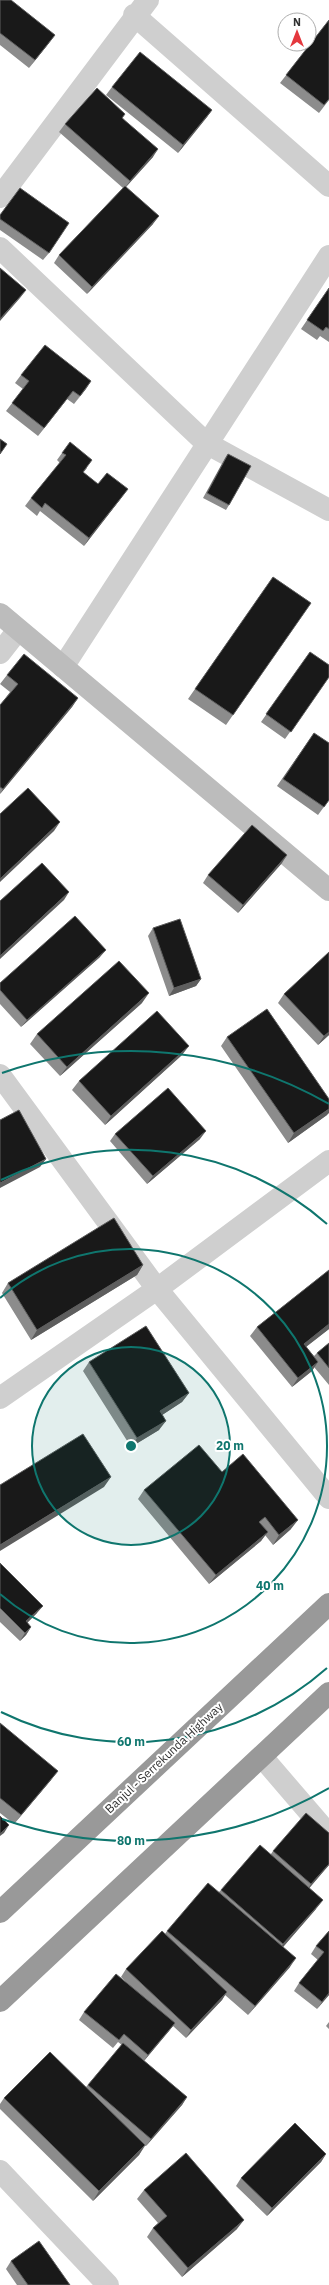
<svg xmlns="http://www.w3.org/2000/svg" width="329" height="2285" viewBox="0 0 329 2285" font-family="'IBM Plex Sans',sans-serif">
	<rect width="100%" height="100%" fill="#fff"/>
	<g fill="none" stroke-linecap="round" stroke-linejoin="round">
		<path stroke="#cfcfcf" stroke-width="22" d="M134,15L329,186
			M0,197L148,0
			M0,248L206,443L329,510
			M0,653L18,630
			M63,667L329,256
			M0,1075L157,1289L329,1498
			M0,1398L157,1289L329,1161
			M262,1757L329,1835
			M0,2171L108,2285"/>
		<path stroke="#bcbcbc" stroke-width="22" d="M0,614L329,890"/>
		<path stroke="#999" stroke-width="22" d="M0,1912L329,1604
			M0,2001L329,1693"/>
	</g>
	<path fill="#8c8c8c" d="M0,0L49,43L29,68L0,45Z
		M329,20V100L319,113L280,83Z
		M112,87L212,110L207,117L178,153L106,95Z
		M123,118L153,157L126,187L153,224L87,294L54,263L59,255L123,188L59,132L65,124Z
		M0,215L49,253L43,260L0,230Z
		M329,288V342L320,336L317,340L301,329Z
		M21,375L91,381L74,404L67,399L38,436L6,411L23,389L15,383Z
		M62,453L87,468L83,473L98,484L122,497L84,546L40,511L37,516L25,506L31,498L60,463L57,460Z
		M228,454L229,505L226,510L203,498L225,458Z
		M273,577L311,603L226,725L188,699Z
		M310,652L329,677L285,739L261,722Z
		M7,675L78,698L72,707L0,794V705L10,692L0,684Z
		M314,733L329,800L318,815L277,786Z
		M282,863L238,913L203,883L208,875Z
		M153,928L201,979L196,986L169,996L148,936Z
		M100,957L21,1027L0,1004V983Z
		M284,994L329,1035L318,1045L278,1003Z
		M142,1003L60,1076L30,1044L37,1034Z
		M227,1037L327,1115L288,1143L221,1046Z
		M182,1055L105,1125L72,1090L79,1081Z
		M115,1134L200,1139L147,1184L110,1141Z
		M143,1265L137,1275L31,1340L2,1293L8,1283Z
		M329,1270V1329L306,1347L314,1356L317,1353L329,1343V1385L314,1367L312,1371L292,1387L250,1336L257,1327Z
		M89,1362L189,1393L182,1402L162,1415L159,1430L131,1447L83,1371Z
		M222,1472L291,1529L273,1545L265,1535L261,1541L209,1584L138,1499L144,1490Z
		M0,1563L37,1613L27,1623L31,1627L26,1635L20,1641L0,1622Z
		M0,1723L51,1780L14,1824L0,1813Z
		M273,1851L329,1865L309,1888L316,1909L283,1947L290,1967L248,2015L225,1995L222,2000L186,2038L173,2026L144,2061L187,2097L182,2105L146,2146H145L139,2155L93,2201L0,2109V2104L4,2098L86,2087L122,2045L118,2042L113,2048L79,2020L84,2012L127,1983L121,1977L126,1969L165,1934L167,1931L219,1892L221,1890L271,1854Z
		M329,1931V1995L317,2009L294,1991L299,1983L318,1960L311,1954L316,1946Z
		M329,2022V2029L326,2026Z
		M326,2154L321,2162L267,2216L236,2186L241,2178Z
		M144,2190L237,2229L182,2277L147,2237L153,2228L158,2223L137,2199Z
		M11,2261L70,2285H17L6,2269Z"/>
	<path fill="#5e5e5e" d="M55,35L49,43L29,68L35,60Z
		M212,110L207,117L178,153L183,145Z
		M158,149L153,157L124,189L130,181Z
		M159,216L153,224L87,294L92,287Z
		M26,290L20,298L0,321V319Z
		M91,381L86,389L74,404L80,396Z
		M73,391L67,399L38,436L44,428Z
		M128,489L122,497L84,546L89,538Z
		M78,698L72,707L0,794L3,789Z
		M60,822L54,831L0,882V879Z
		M287,855L282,863L238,913L243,905Z
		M69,892L64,900L0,959V956Z
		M106,950L100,957L21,1027L27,1020Z
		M201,979L196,986L169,996L174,988Z
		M149,993L142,1003L60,1076L67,1067Z
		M329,1032V1035L318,1045L324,1036Z
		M189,1046L182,1055L105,1125L111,1116Z
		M329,1109V1113L327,1115L288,1143L294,1133Z
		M206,1131L200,1139L147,1184L153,1176Z
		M46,1159L40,1167L0,1188V1183Z
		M143,1265L137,1275L31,1340L37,1330Z
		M329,1324V1329L298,1353L304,1344Z
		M318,1362L312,1371L292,1387L298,1378Z
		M189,1393L182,1402L153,1421L160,1411Z
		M166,1421L159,1430L131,1447L137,1438Z
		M111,1477L104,1487L0,1551V1545Z
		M298,1520L291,1529L273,1545L279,1535Z
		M268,1532L261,1541L209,1584L216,1575Z
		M43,1606L37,1613L21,1629L26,1621Z
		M31,1627L26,1635L20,1641L25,1633Z
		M58,1771L51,1780L14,1824L21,1815Z
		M9,1825L4,1833L0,1836V1834Z
		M329,1864V1865L306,1892L311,1884Z
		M323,1900L316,1909L277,1954L283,1944Z
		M296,1958L290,1967L248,2015L255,2006Z
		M227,1992L222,2000L186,2038L191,2030Z
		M329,1993V1995L317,2009L322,2002Z
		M175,2023L169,2031L143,2062L148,2055Z
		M187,2097L182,2105L146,2146L151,2139Z
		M145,2145L139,2155L93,2201L99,2191Z
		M326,2154L321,2162L267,2216L272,2208Z
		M244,2220L237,2229L182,2277L188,2268Z"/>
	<path fill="#191919" stroke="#5e5e5e" d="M0,0H11L55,35L35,60L0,33Z
		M329,20V99L324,105L286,75Z
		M140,52L212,110L183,145L112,87Z
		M97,88L125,114L122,118L158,149L130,181L65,124Z
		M125,186L159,216L92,287L59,255Z
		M20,188L69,223L49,253L0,219V215Z
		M0,268L26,290L0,319Z
		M329,288V329L326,327L323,331L307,320Z
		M45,345L91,381L80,396L73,391L44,428L12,403L29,381L21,375Z
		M0,439L7,444L0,454Z
		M70,442L92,460L83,472L98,484L107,473L128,489L89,538L45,503L42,508L31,498L66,455L62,453Z
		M228,454L251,466L229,505L207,493Z
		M273,577L311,603L233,715L195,689Z
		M310,652L329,665V677L291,732L266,714Z
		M24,654L78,698L3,789L0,787V705L18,684L7,675Z
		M314,733L329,743V800L324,807L283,779Z
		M28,788L60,822L0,879V814Z
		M252,825L287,855L243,905L208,875Z
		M42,863L69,892L0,956V901Z
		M75,916L106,950L27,1020L0,990V983Z
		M180,919L201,979L174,988L153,928Z
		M329,952V1032L324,1036L284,994Z
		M119,961L149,993L67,1067L37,1034Z
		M267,1009L329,1099V1109L294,1133L227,1037Z
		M157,1011L189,1046L111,1116L79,1081Z
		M168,1088L206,1131L153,1176L115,1134Z
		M19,1110L46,1159L0,1183V1120Z
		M114,1218L143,1265L37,1330L8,1283Z
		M329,1270V1324L304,1344L318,1362L298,1378L257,1327Z
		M146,1326L189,1393L160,1411L166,1421L137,1438L89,1362Z
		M329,1343V1368L317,1353Z
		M83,1434L111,1477L0,1545V1485Z
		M199,1445L222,1472L243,1454L298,1520L279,1535L265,1517L259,1522L268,1532L216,1575L144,1490Z
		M0,1563L43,1606L26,1621L31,1627L25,1633L0,1608Z
		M0,1723L58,1771L21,1815L0,1798Z
		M306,1813L329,1833V1864L311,1884L273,1851Z
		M0,1816L9,1825L0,1834Z
		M260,1845L323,1900L283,1944L221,1890Z
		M208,1883L296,1958L255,2006L167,1931Z
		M162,1931L227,1992L191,2030L126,1969Z
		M329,1931V1993L322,2002L299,1983L324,1952L316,1946Z
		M116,1974L175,2023L148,2055L124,2034L119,2040L84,2012Z
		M123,2043L187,2097L151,2139L88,2085Z
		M50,2052L145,2145L99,2191L4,2098Z
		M295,2123L326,2154L272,2208L241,2178Z
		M186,2153L244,2220L188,2268L153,2228L167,2216L144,2190Z
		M39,2241L70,2285H28L11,2261Z"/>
	<circle cx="131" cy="1446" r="99" fill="#0f766e" fill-opacity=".12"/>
	<g fill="none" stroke="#0f766e" stroke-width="2">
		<circle cx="131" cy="1446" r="99"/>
		<path d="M0 1298A197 197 0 1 1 0 1594"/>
		<path d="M327 1668A296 296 0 0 1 1 1712M1 1180A296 296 0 0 1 327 1224"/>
		<path d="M329 1788A395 395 0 0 1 2 1819M2 1073A395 395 0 0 1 329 1104"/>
	</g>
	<g text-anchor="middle" stroke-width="4" stroke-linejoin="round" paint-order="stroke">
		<g font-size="12" fill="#323232" stroke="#fff">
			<text transform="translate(164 1758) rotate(-43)" y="4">Banjul - Serrekunda Highway</text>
		</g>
	</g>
	<circle cx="131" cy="1446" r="6" fill="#0f766e" stroke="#fff" stroke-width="2"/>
	<g font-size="12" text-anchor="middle" font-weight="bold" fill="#0f766e" stroke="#fff" stroke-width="4" stroke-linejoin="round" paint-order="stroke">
		<text x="230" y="1450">20 m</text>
		<text x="270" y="1590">40 m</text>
		<text x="131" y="1746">60 m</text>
		<text x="131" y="1845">80 m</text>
	</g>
	<g transform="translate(297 32)"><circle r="19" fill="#ffffff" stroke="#adadad"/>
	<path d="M0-3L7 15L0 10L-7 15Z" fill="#e4383e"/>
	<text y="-6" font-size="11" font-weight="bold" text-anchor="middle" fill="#323232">N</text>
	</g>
</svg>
